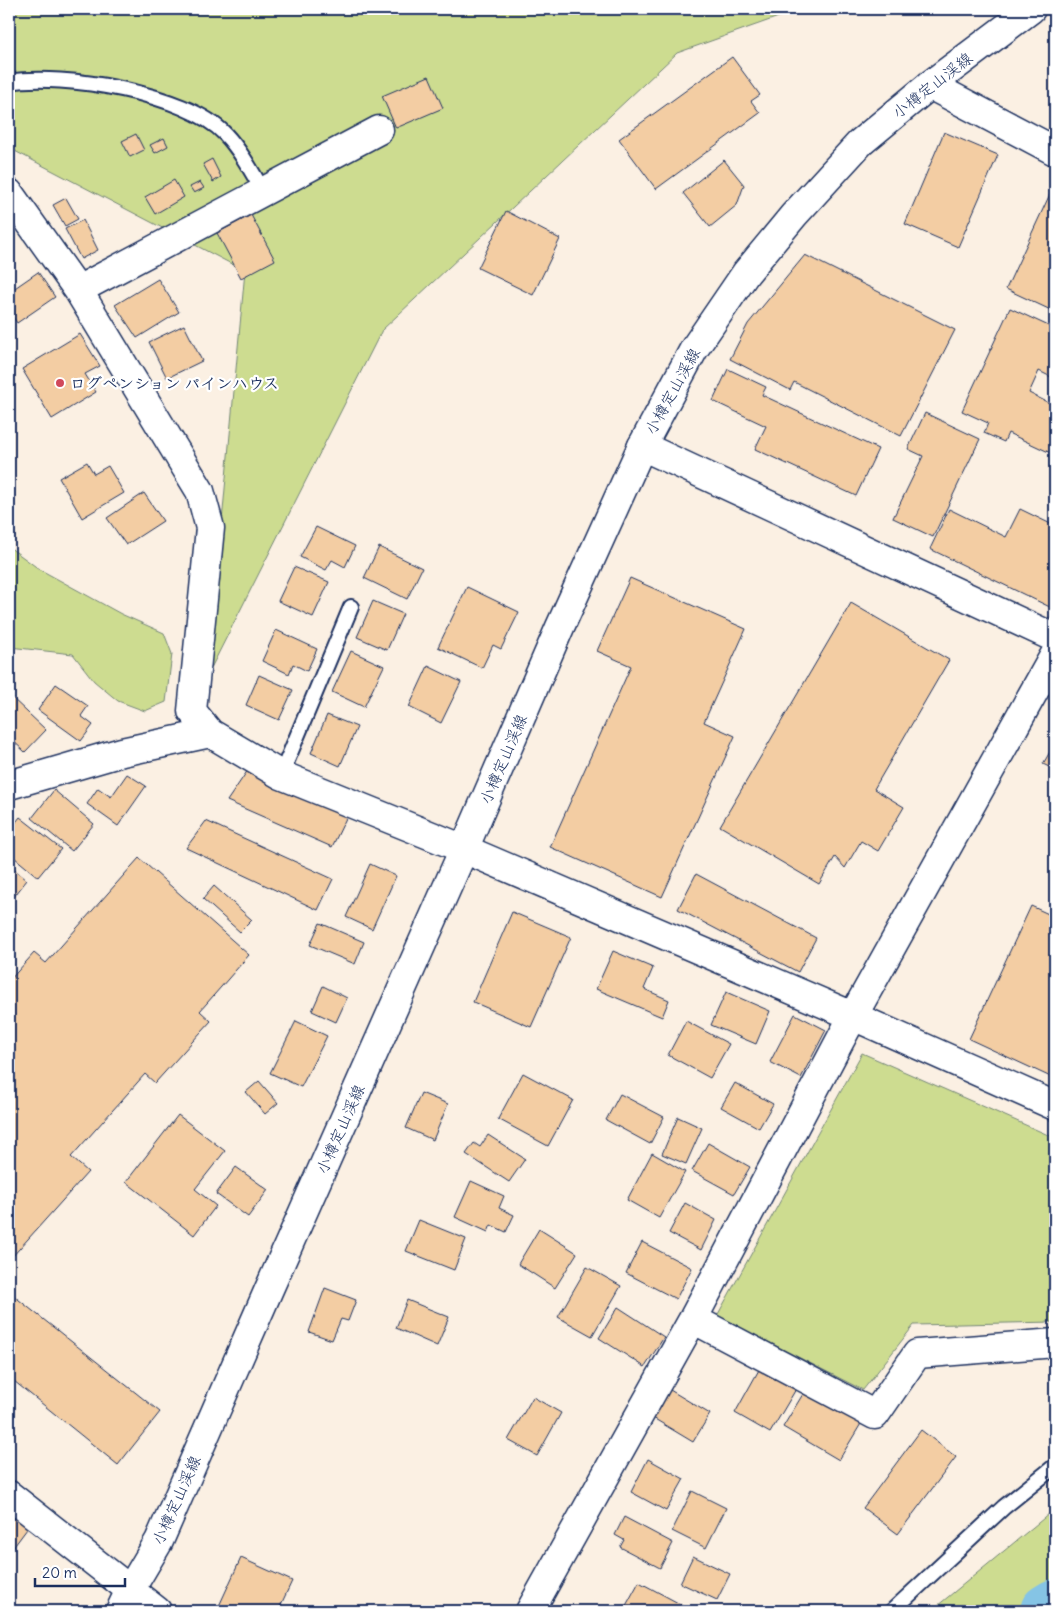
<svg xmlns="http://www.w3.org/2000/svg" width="1064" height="1620" viewBox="0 0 1064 1620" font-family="Delius,'Klee One',sans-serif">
	<rect width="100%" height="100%" fill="#fbf0e3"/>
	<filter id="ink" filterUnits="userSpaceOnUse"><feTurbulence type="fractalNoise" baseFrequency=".02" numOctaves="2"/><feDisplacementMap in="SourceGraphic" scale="10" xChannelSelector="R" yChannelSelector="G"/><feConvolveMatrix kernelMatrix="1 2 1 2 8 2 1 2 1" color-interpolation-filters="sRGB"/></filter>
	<g filter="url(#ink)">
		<path fill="#cddc90" stroke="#748677" d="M9,9H801L677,53L382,330L208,674L245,271L9,148Z
			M9,547L39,569L121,614L164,633L172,654L166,702L145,711L118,701L94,681L73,654L9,647Z
			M862,1053L1055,1138V1322L914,1325L863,1390L717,1316Z
			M1055,1509V1611H931Z"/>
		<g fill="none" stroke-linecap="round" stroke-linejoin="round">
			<path stroke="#85c4e5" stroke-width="54" d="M1047,1611L1055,1606"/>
		</g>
		<path fill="#f3cda3" stroke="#1b2f5e" d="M732,57L760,95L751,101L760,113L656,189L619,139Z
			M429,76L443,108L396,128L382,96Z
			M944,132L998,155L958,247L905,224Z
			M136,134L144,150L130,157L122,141Z
			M164,138L168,146L155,153L150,145Z
			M212,159L221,177L213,182L203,164Z
			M724,160L744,185L737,205L710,227L683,193Z
			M174,180L184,197L155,214L145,197Z
			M200,182L204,188L194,193L190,187Z
			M1050,194L1055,196V312L1006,289Z
			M66,198L78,219L65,226L53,205Z
			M506,211L560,239L533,295L478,268Z
			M251,215L275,260L241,278L217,233Z
			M83,220L98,250L81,259L65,229Z
			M805,255L955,330L901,436L794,382L790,390L730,359L748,324Z
			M38,272L55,297L17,323L9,311V292Z
			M158,279L179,312L137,338L115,305Z
			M1010,308L1055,329V379L1039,371L1029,393L1055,406V455L1008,433L1004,442L984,433L988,423L962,411Z
			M184,325L202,361L167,378L149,342Z
			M80,334L100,366L85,374L96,392L52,419L22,369Z
			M728,369L766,387L762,395L878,449L856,496L755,449L766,426L713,401Z
			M925,413L980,439L933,537L893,518L923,456L908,449Z
			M87,462L94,474L108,466L124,493L82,518L59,478Z
			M144,493L163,521L126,545L107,518Z
			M949,509L1006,537L1020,509L1055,526V607L1054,609L930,549Z
			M316,527L355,546L345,567L332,560L326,570L300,557Z
			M379,547L422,568L407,599L364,578Z
			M294,567L329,582L313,617L278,601Z
			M630,578L746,629L704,722L735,736L662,897L550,847L631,666L597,651Z
			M467,587L519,612L501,649L493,645L482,668L438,647Z
			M373,601L403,614L387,650L357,637Z
			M851,603L949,660L874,789L904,807L878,851L861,841L845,868L835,857L819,884L720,826Z
			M276,630L317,649L307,671L293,664L289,674L262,661Z
			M351,651L384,666L364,707L332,692Z
			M428,666L461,682L441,723L409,707Z
			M259,675L293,690L279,720L246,705Z
			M56,684L88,706L81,716L93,725L81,741L38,710Z
			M10,696L46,730L25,752L9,737Z
			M327,715L357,727L340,766L311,753Z
			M1055,743V770L1043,764Z
			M248,770L347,816L332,847L227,801Z
			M127,774L146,786L118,826L87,804L98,788L111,797Z
			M54,790L94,824L72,851L32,818Z
			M20,817L61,849L38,877L9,853V831Z
			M206,821L333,879L318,910L186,848Z
			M139,858L249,955L200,1011L211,1021L155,1083L145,1074L71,1157L88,1172L11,1258L9,1257V981L34,953L46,963Z
			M370,864L396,876L372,929L346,917Z
			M9,865L27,880L9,903Z
			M696,874L816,938L798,972L678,909Z
			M214,886L252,920L240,932L203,899Z
			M1031,906L1055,917V1079L969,1039Z
			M512,912L571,937L531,1027L473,1002Z
			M320,923L364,942L355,964L310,945Z
			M613,951L653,968L644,989L669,1000L662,1017L596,989Z
			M323,986L347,998L336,1022L312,1011Z
			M726,992L770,1011L756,1044L711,1025Z
			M795,1014L826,1030L801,1078L770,1062Z
			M296,1021L327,1036L301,1087L270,1073Z
			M686,1021L729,1044L710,1078L668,1055Z
			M523,1073L573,1100L548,1146L498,1119Z
			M259,1081L278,1103L265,1114L246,1092Z
			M735,1083L773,1104L759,1128L721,1107Z
			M421,1093L448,1104L433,1140L406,1128Z
			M620,1094L664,1117L650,1144L606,1120Z
			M178,1115L225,1151L195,1189L216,1206L194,1235L126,1182Z
			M678,1117L702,1128L686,1164L662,1154Z
			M488,1135L525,1159L509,1182L466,1154L474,1143L480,1147Z
			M708,1143L750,1167L734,1194L692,1171Z
			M652,1153L685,1172L659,1218L627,1200Z
			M236,1167L268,1190L248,1217L216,1194Z
			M471,1181L504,1196L499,1208L514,1215L506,1232L491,1225L488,1232L455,1217Z
			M685,1203L716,1220L701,1250L669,1233Z
			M419,1220L466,1239L454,1270L406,1251Z
			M539,1229L577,1253L555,1288L518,1264Z
			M642,1242L692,1268L676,1299L626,1273Z
			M587,1267L621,1286L592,1336L558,1317Z
			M325,1288L356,1300L348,1321L341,1319L332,1340L309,1332Z
			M9,1292L160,1412L118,1465L9,1377Z
			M407,1300L449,1317L437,1346L396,1328Z
			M618,1307L664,1337L645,1367L599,1338Z
			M760,1368L796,1389L770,1433L735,1413Z
			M806,1389L862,1422L839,1460L783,1427Z
			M670,1390L710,1414L693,1442L653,1418Z
			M533,1397L561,1413L537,1456L508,1440Z
			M921,1430L956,1457L898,1534L863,1508Z
			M648,1459L684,1479L666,1511L631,1492Z
			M692,1491L726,1508L706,1548L672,1531Z
			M9,1511L30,1525L9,1553Z
			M624,1517L673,1543L660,1568L620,1547L624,1540L615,1535Z
			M693,1556L730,1574L717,1600L680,1583Z
			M241,1558L292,1581L278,1611H231L219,1606Z
			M639,1582L682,1605L679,1611H623Z"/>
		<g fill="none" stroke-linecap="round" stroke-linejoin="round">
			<g stroke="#1b2f5e" stroke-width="18">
				<path id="service" d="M9,82C63,73 186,93 225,134C241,151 252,172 263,191
					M281,775L351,607
					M892,1611L1004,1507L1055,1466"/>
			</g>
			<g stroke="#1b2f5e" stroke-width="31">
				<path id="minor" d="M930,85L1055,151
					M9,193L78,290L200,491L210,528L192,711L210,733L281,775L464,849L853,1016L1055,1106
					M78,290L379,130
					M642,446L1055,638
					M9,785L122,752L210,733
					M693,1319L875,1415L917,1354L1055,1343
					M9,1495L157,1611
					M530,1611L693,1319L853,1016L1055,654"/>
			</g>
			<g stroke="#1b2f5e" stroke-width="31">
				<path id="primary" d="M120,1611L130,1590L159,1541L269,1289L464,849L560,627L642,446L694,349L746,273L794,215L860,143L930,85L1031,9"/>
			</g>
			<use href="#service" stroke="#fff" stroke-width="14"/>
			<use href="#minor" stroke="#fff" stroke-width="28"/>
			<use href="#primary" stroke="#fff" stroke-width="28"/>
		</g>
	</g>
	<circle fill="#d1495b" stroke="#fff" stroke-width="2" cx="60" cy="383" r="5"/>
	<g text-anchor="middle" stroke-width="4.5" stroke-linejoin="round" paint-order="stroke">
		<g font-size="16" fill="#1b2f5e" stroke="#fff">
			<text transform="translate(932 85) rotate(-38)" y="6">小樽定山渓線</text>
			<text transform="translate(672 391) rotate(-61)" y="6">小樽定山渓線</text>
			<text transform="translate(503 759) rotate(-67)" y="6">小樽定山渓線</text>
			<text transform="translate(340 1129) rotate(-66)" y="6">小樽定山渓線</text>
			<text transform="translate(176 1500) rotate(-66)" y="6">小樽定山渓線</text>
		</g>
		<g font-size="16" font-weight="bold" fill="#1b2f5e" stroke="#fff" text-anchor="start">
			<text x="70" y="389">ログペンション パインハウス</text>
		</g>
	</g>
	<rect width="1064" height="1620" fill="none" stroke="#fff" stroke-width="30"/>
	<rect x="15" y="15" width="1034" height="1590" fill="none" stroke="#1b2f5e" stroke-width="2" filter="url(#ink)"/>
	<path d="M35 1578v8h90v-8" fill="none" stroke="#1b2f5e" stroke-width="2.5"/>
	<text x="42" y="1578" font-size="15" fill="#1b2f5e" stroke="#ffffff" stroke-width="4" paint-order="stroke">20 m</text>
</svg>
